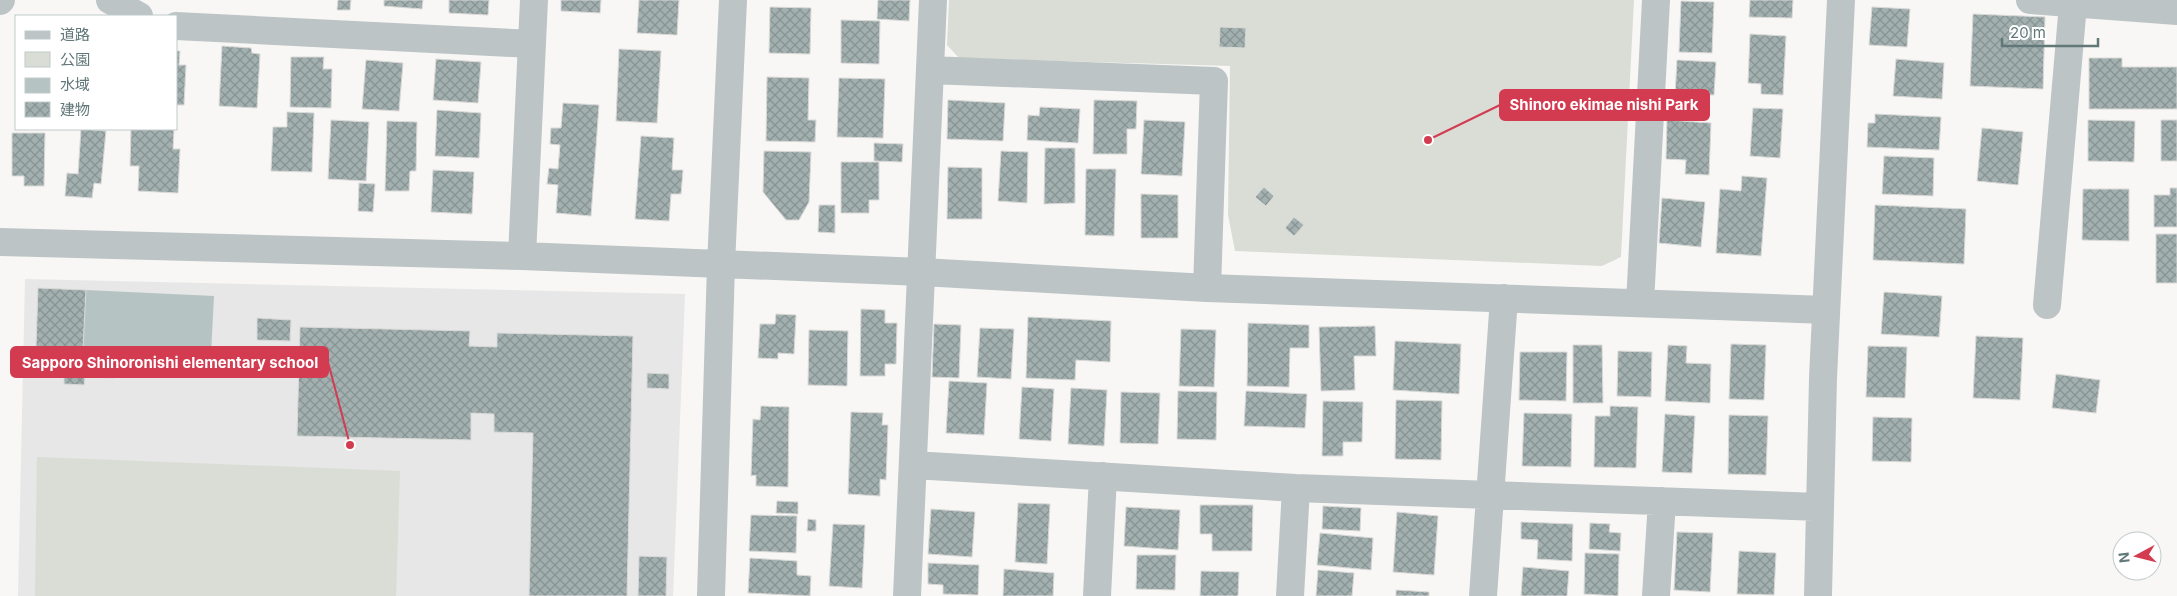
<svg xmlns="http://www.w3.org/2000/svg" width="2177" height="596" viewBox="0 0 2177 596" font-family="Inter,'Noto Sans JP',sans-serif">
	<defs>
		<pattern id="building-cross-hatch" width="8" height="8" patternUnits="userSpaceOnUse" patternTransform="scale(1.25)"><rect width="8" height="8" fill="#a3b0b0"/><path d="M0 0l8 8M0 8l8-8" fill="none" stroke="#889494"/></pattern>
	</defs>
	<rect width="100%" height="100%" fill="#f8f7f6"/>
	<path fill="#e6e7e6" d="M25,279L685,294L673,596H18Z"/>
	<path fill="#daddd5" d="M949,0H1634L1621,257L1602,266L1235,251L1228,215L1230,66L959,58L947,45Z
		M37,457L400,471L396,596H35Z"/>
	<path fill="#b5c4c3" d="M86,290L214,296L211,354L83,348Z"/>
	<path fill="url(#building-cross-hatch)" stroke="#dad9d8" d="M338,0H351L350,10H337Z
		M384,0H423L422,9L384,6Z
		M449,0H489L488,15L449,13Z
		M561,0H601L600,13L561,11Z
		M639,0H679L677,35L637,33Z
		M878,0H910L909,21L877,19Z
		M1750,0H1793L1792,18L1749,17Z
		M1681,1L1714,2L1712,53L1679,52Z
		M770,7L811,8L810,54L769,53Z
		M1872,7L1910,9L1907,47L1869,45Z
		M1973,14L2045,17L2043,89L1970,86Z
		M841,20L880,21L879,64L841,63Z
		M1220,27L1246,28L1245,48L1219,47Z
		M1750,34L1786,36L1783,95L1761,94V84L1748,83Z
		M222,46L251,48L252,53L260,54L257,108L219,106Z
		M619,49L661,51L657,123L616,121Z
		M176,51H180L179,65H186L184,105H176Z
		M291,57H324L323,69H332L331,108L290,107Z
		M2089,58H2122V67H2177V109H2089Z
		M436,59L481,62L478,103L433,100Z
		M1896,59L1944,63L1942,99L1893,96Z
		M366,60L403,63L399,111L362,109Z
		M1677,60L1716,62L1714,95H1707L1706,115L1674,114Z
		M767,77L809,78L808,120H816L815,142L766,141Z
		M839,78L885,79L883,138L837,137Z
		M948,100L1005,103L1003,141L947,139Z
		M1094,100L1137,101L1136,129H1127V154H1093Z
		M563,103L599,105L591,216L556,213L558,185L547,184L549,168L558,169L560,145L550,144L551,128H561Z
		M1040,107L1080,109L1078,143L1027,140L1028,115L1039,116Z
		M1753,108L1783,109L1780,158L1750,156Z
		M437,110L481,113L479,158L435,156Z
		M287,112L314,113L312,172L271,171L273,127H287Z
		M1875,114L1941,117L1939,150L1867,147L1868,123H1875Z
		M331,120L369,122L366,181L328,179Z
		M1144,120L1185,122L1182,176L1141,174Z
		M1667,120L1711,123L1709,175L1685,174L1686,160L1666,159Z
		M2088,120L2135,121L2134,162L2088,161Z
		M2161,120H2177V161H2161Z
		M387,121L417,122L416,171H410L409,191H385Z
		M1982,128L2023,132L2018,185L1977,181Z
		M81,129L106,131L101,184L94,183L92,198L65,196L67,173L78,174Z
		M131,129H174L173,149H180L178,193L138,191L139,166H130Z
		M12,133H45L44,186H24V176H12Z
		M641,136L674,138L672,170H683L681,194H671L669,221L635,219Z
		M874,143L903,144L902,162L874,161Z
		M1045,148H1075V203L1044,204Z
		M764,151L811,152L809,202L799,220H786L763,192Z
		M1001,151L1028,152L1027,203L998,201Z
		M1884,156L1934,158L1933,196L1882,194Z
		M841,162H879V200H869V213H841Z
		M948,167L982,168V219H947Z
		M1086,169H1116L1114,236L1085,235Z
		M433,170L474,172L472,214L431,212Z
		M1742,176L1767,178L1761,256L1716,253L1720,189L1741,191Z
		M359,183L375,184L373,212L358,211Z
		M1264,187L1274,196L1266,206L1255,197Z
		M2170,188H2177V227H2154V195H2170Z
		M2083,189H2129V241L2082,240Z
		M1141,194L1178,195V238H1141Z
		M1662,198L1705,202L1701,247L1659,243Z
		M819,205H835V233L818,232Z
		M1875,205L1966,209L1964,264L1873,260Z
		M1294,217L1304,225L1294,236L1285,228Z
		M2156,234H2177V283H2156Z
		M38,288L86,290L83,348L115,350L114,378L85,377L84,385L64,384V376L43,375L44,347H36Z
		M1884,292L1942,296L1939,337L1881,334Z
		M861,309L885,310V323H897L896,364H885V376H860Z
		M776,314L796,315L794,354L778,353V359L758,358L760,324H775Z
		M1028,317L1111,321L1110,362L1076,360L1075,380L1026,378Z
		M257,318L291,320L290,341L257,340Z
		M1248,323L1309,325V348H1290L1289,387L1247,386Z
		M934,324L961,325L959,378L932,377Z
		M1375,326L1376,356H1354L1355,390L1321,391L1319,327Z
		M300,327L470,331L469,346L497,347V333L633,336L627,596H529L533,433L494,432V414L471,413V440L297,436Z
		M980,328L1014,329L1011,379L977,377Z
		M1181,329L1216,330L1214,387L1179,386Z
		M809,330L848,331L847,386L808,385Z
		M1976,336L2023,338L2020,400L1973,398Z
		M1395,341L1461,344L1459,394L1393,390Z
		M1731,344L1766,345L1764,400L1729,399Z
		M1573,345H1602L1603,403H1573Z
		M1668,345L1687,346L1686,363L1711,364L1710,403L1665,401Z
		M1868,346L1907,347L1905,398L1866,397Z
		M1618,351L1652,352L1651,397L1617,396Z
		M1520,352H1567L1566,401L1519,400Z
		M647,373L669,374V389L647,388Z
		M2056,374L2100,380L2096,413L2052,408Z
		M949,381L987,383L984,435L946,433Z
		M1022,387L1054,389L1051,441L1019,439Z
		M1071,388L1107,390L1104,446L1068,444Z
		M1178,391L1217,392L1216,440L1177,439Z
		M1246,391L1307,394L1305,428L1244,426Z
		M1121,392L1160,393L1158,444L1120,443Z
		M1396,400L1442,401L1441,460L1395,459Z
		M1323,401L1363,402L1362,442H1343V456H1322Z
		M761,406L789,407L788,487L756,486V475L751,476L753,419L760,420Z
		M1610,406L1638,407L1636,468L1594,467L1595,416H1610Z
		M851,412L883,413L882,425H888L886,480L880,479V496L848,494Z
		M1524,413L1572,414L1571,467L1522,466Z
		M1665,414L1695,416L1692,473L1662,472Z
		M1729,415L1768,416L1766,475L1728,474Z
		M1873,417L1912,418L1911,462L1872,461Z
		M777,501L798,502V514L776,513Z
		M1018,503L1050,504L1047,564L1015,562Z
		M1200,505H1253L1252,551H1212V534H1200Z
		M1323,506L1361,508L1360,531L1322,529Z
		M1126,507L1180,510L1178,550L1124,546Z
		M931,509L975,512L972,557L928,554Z
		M1397,512L1438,516L1434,575L1393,572Z
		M751,515L797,516L796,553L749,551Z
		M808,519L816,520V531H807Z
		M1521,522L1573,524L1572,561L1537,559L1538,540L1521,539Z
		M1590,523L1610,524L1609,532L1621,533L1620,551L1589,549Z
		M833,524L865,525L862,588L829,586Z
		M1677,532L1713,533L1710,592L1674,590Z
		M1320,533L1373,538L1371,570L1317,565Z
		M1739,551L1776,553L1774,595L1737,594Z
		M1585,553L1619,554L1618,596L1584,594Z
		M1137,555H1176L1175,590L1136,589Z
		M639,556L667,557L666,596H638Z
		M750,558L797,561V575L811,576L810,596L748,593Z
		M928,563L979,565L978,595L943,594V585L928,584Z
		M1523,567L1569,571L1567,596H1521Z
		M1004,569L1054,573L1053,596H1003Z
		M1318,570L1354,573L1352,596H1316Z
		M1201,571L1239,572L1238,596H1200Z
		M1396,590L1429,592V596H1396Z"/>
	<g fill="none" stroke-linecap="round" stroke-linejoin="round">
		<path stroke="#bdc4c5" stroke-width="28" d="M110,0L139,16
			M2030,0L2177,11
			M0,1L1,0
			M176,26L532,44
			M930,70L1214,81L1207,288
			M0,242L522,256L922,272L1207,288L1826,310
			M522,256L534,0
			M1640,303L1656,0
			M2047,305L2073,4
			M913,465L1296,488L1820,507
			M711,596L721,265L733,0
			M907,596L933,0
			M1097,596L1103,476
			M1290,596L1296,488
			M1483,596L1504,298
			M1656,596L1662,501
			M1818,596L1823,378L1841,0"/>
	</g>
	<path fill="none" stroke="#d23b50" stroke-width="2" d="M1428 140L1500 105M350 445L328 362"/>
	<g fill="#d23b50" stroke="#fff" stroke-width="2">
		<circle cx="1428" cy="140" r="5"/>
		<circle cx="350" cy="445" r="5"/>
	</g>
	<g fill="#d23b50" stroke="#d23b50" stroke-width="2">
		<rect x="1500" y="90" width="209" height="30" rx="5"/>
		<rect x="11" y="347" width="317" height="30" rx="5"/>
	</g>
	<g font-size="15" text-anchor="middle" font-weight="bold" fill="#fff">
		<text x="1604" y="110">Shinoro ekimae nishi Park</text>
		<text x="170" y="368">Sapporo Shinoronishi elementary school</text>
	</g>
	<rect x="15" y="15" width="162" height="115" fill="#ffffff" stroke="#c0c9c9"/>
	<rect x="25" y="31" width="25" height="8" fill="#bdc4c5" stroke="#c0c9c9"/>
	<text x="60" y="40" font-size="15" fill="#617778">道路</text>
	<rect x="25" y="52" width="25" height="15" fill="#daddd5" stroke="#c0c9c9"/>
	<text x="60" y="65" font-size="15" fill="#617778">公園</text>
	<rect x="25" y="78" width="25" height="15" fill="#b5c4c3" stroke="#c0c9c9"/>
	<text x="60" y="90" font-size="15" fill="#617778">水域</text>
	<rect x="25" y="102" width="25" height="15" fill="url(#building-cross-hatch)" stroke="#c0c9c9"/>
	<text x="60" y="115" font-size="15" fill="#617778">建物</text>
	<g transform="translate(2137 556) rotate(263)"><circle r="24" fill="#ffffff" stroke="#c0c9c9"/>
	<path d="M0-4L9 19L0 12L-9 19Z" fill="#d23b50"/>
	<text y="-8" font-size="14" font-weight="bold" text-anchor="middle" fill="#617778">N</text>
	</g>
	<path d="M2002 38v8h96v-8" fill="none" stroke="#617778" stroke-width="2.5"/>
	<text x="2010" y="38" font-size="15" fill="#617778" stroke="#ffffff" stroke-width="4" paint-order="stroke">20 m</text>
</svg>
